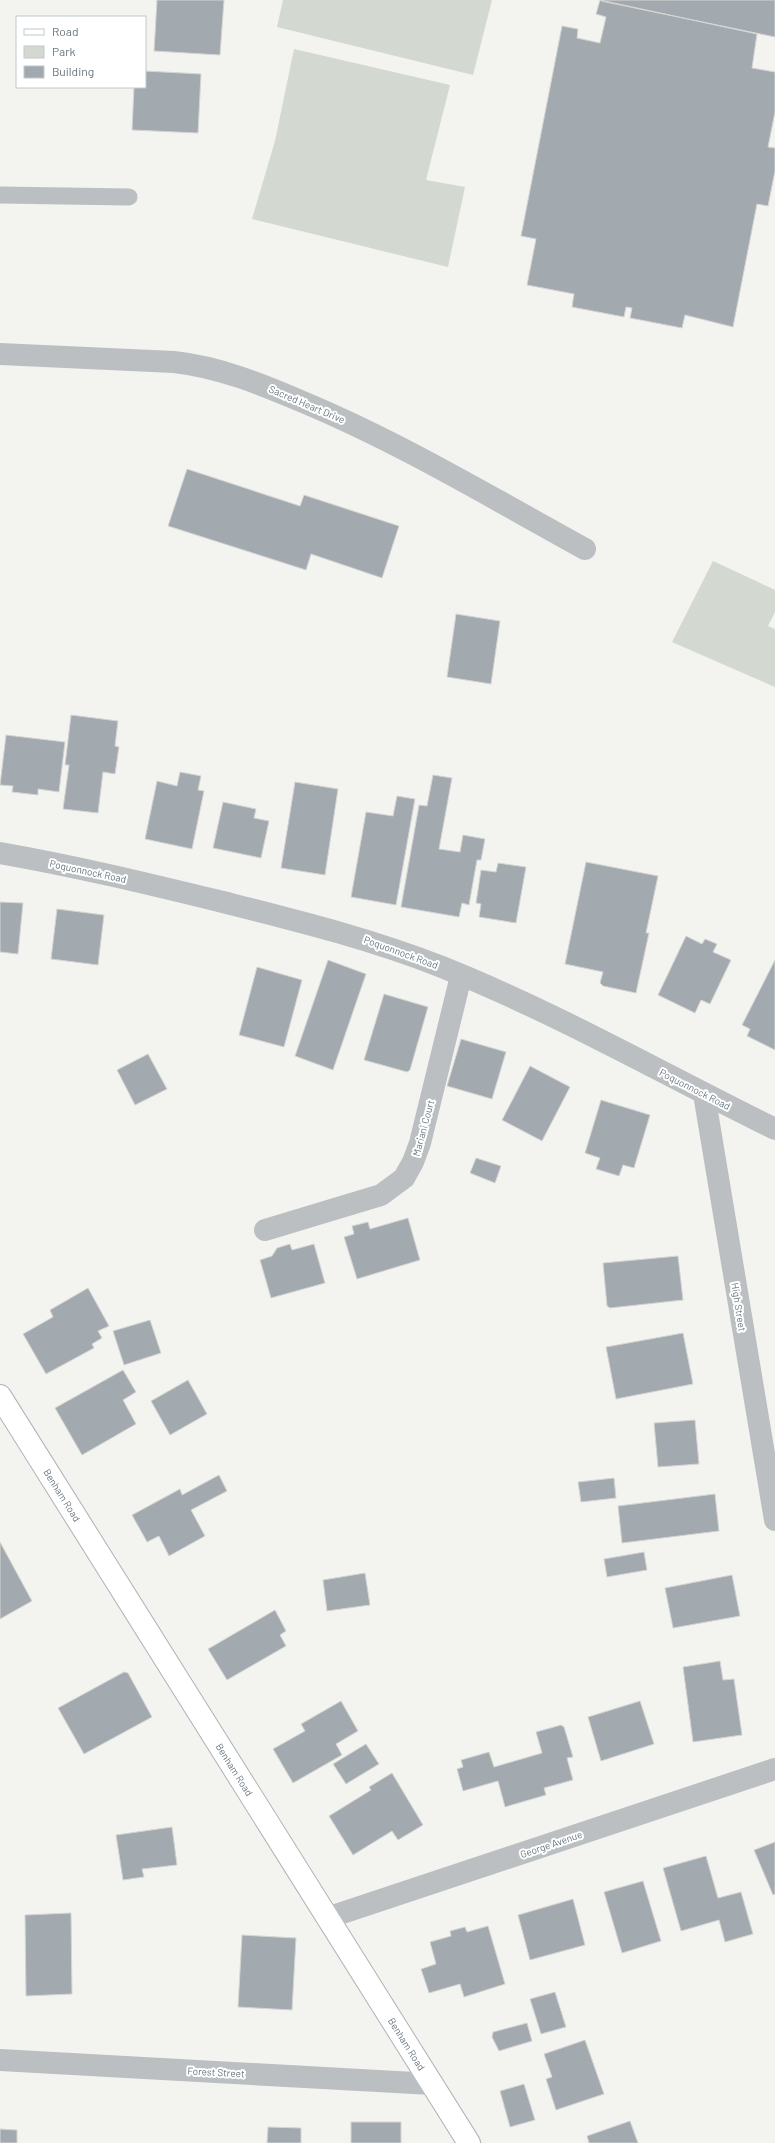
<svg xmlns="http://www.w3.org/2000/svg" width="775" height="2143" viewBox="0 0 775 2143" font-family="Barlow,sans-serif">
	<rect width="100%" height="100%" fill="#f3f3f0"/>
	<path fill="#d3d8d0" d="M283,0H492L473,75L277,27Z
		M294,49L450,85L426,180L465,187L448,267L252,219L275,141Z
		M713,561L775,590V612L768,626L775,629V687L672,642Z"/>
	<path fill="#a3aaaf" stroke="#d5d5d3" d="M157,0H224L220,55L154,51Z
		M600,0L757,34L752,68L775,72V112L768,147L775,148V171L768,206L757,204L733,327L685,315L682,328L630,318L632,308L626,307L624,317L572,307L574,294L527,285L536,239L521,236L562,26L578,29L577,38L600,43L606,17L596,14Z
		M602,0H775V37L601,1Z
		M145,71L201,74L198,133L132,130L134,87H145Z
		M187,469L300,506L304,495L399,526L382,578L311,554L306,570L168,526Z
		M456,614L500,621L491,684L447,677Z
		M71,715L118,721L115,746L119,747L115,774L103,772L98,813L63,809L69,765H65Z
		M6,735L65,742L59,792L38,789V795L12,792L13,786L0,785Z
		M180,772L201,776L198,790L204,791L192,849L145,839L157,781L177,786Z
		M433,775L452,778L439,849L460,852L463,835L485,839L481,860H477L469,905L462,903L459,917L401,907L419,805L427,806Z
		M295,782L338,789L325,875L281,868Z
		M397,796L415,799L396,905L351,897L366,812L393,816Z
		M223,802L256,809L254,818L269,821L261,858L213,848Z
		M586,862L658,876L646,933H649L636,993L603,986L600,983L603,972L565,964Z
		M498,863L526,867L516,923L479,917L481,904L476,903L481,870L496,872Z
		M0,902L23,903L18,954L0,952Z
		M57,909L104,915L98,965L51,959Z
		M686,936L702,944L705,939L717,944L713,952L731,960L710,1004L701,1000L695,1013L658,995Z
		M328,960L366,974L333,1070L295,1056Z
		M775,960V1050L747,1036L750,1029L742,1025Z
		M257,967L302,980L284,1047L239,1035Z
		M384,994L428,1007L410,1070L407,1072L364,1060Z
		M461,1039L506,1052L492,1099L447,1086Z
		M148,1054L167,1089L135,1105L117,1070Z
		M530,1066L570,1087L542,1141L502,1120Z
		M601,1100L650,1115L634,1168L623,1165L619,1176L596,1169L600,1158L585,1153Z
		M476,1158L501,1166L495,1183L470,1173Z
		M408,1218L420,1260L357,1279L344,1237L354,1234L352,1226L368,1222L370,1229Z
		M290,1244L292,1250L314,1244L325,1283L271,1298L260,1260L272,1256L277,1248Z
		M678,1256L683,1300L610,1308L607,1306L603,1263Z
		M88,1288L109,1326L98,1331L102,1338L92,1344L94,1348L46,1374L23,1334L53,1317L50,1310Z
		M150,1320L161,1353L124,1365L113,1331Z
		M683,1333L693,1384L616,1399L606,1347Z
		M123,1370L136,1392L123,1400L136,1424L82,1455L55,1408Z
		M188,1380L207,1414L170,1435L151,1401Z
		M695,1420L699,1464L658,1467L654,1423Z
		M219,1475L227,1491L191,1510L205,1536L169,1556L159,1536L147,1542L132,1515L180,1489L182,1495Z
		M614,1478L616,1498L581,1502L578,1482Z
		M715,1494L719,1531L622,1543L618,1506Z
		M0,1542L32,1601L0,1619Z
		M644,1552L647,1570L607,1577L604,1559Z
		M365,1573L370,1605L327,1611L323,1580Z
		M732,1575L740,1616L673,1628L665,1588Z
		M275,1610L286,1631L280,1635L286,1646L227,1680L208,1649Z
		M720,1661L723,1680L734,1679L742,1735L693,1742L683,1667Z
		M124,1672L128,1673L152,1717L84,1754L58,1708Z
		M341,1701L358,1731L336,1744L342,1755L293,1783L273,1749L305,1731L301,1724Z
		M640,1701L654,1744L601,1761L588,1717Z
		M561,1725L564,1727L573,1757L567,1758L573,1780L544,1788L546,1795L505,1807L498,1781L463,1791L457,1769L463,1767L461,1760L489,1752L494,1767L542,1753L536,1732Z
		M366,1744L379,1764L346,1784L333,1764Z
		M392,1773L423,1825L398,1840L392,1831L353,1855L329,1816L371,1790L369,1787Z
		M172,1827L177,1865L142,1869L144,1877L123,1880L116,1835Z
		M775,1842V1894L773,1895L754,1850Z
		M706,1856L718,1898L741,1892L753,1934L725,1942L719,1920L681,1931L663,1868Z
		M643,1881L661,1941L622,1953L604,1892Z
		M573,1899L585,1945L530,1960L518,1915Z
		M71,1913L72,1994L26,1996L25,1915Z
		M488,1926L505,1984L464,1997L460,1984L429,1993L421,1969L436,1964L430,1942L451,1936L450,1931L465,1927L467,1932Z
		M242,1935L296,1938L292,2010L238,2007Z
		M555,1992L566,2027L541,2034L530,1999Z
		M527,2023L532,2041L499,2051L492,2037L493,2032Z
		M585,2040L604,2094L556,2110L546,2079L552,2077L544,2054Z
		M524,2084L535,2120L510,2127L500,2091Z
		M630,2121L638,2143H589L587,2136Z
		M351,2122H401V2143H351Z
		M268,2127L301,2128V2143H267Z
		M0,2129L17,2130V2143H0Z"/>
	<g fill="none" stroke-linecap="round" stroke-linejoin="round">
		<g stroke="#aeb3b6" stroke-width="24">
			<g id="secondary">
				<path id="s1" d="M0,1396L469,2143"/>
			</g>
		</g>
		<path stroke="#bbbfc2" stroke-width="17" d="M0,195L129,197"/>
		<path stroke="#bbbfc2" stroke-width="22" d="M0,354L174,362C219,367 261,384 303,402C401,443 492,498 585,549
			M704,1094L775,1520
			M265,1230L381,1195L404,1178L413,1162L420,1143L461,976
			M327,1918L775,1769
			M0,2060L432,2084"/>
		<path stroke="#bbbfc2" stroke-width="22" d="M0,853C75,866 149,884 223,902C298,921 371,939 442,967C557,1013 665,1075 775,1129"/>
		<use href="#secondary" stroke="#fff" stroke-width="22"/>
	</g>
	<g text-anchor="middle" stroke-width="4" stroke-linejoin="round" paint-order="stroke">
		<g font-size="10" fill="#66757e" stroke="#fff">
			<text transform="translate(307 404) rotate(23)" y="4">Sacred Heart Drive</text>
			<text transform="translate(88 871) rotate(12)" y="4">Poquonnock Road</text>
			<text transform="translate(401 952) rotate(20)" y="4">Poquonnock Road</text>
			<text transform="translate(695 1089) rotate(27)" y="4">Poquonnock Road</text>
			<text transform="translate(423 1128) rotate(-75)" y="4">Mariani Court</text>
			<text transform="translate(739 1307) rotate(81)" y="4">High Street</text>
			<text dy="4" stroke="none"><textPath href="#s1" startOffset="117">Benham Road</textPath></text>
			<text dy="4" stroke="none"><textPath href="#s1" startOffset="441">Benham Road</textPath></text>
			<text transform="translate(551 1844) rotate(-19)" y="4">George Avenue</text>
			<text dy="4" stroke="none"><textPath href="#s1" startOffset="765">Benham Road</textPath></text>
			<text transform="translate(216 2072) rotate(3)" y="4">Forest Street</text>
		</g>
	</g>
	<rect x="16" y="16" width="130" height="72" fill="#ffffff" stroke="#c2c8cb"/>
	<rect x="24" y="29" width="20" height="6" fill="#ffffff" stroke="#c2c8cb"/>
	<text x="52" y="36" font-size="12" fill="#66757e">Road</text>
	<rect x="24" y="46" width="20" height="12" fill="#d3d8d0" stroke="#c2c8cb"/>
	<text x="52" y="56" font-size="12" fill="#66757e">Park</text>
	<rect x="24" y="66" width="20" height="12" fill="#a3aaaf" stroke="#c2c8cb"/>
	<text x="52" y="76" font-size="12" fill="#66757e">Building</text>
</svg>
